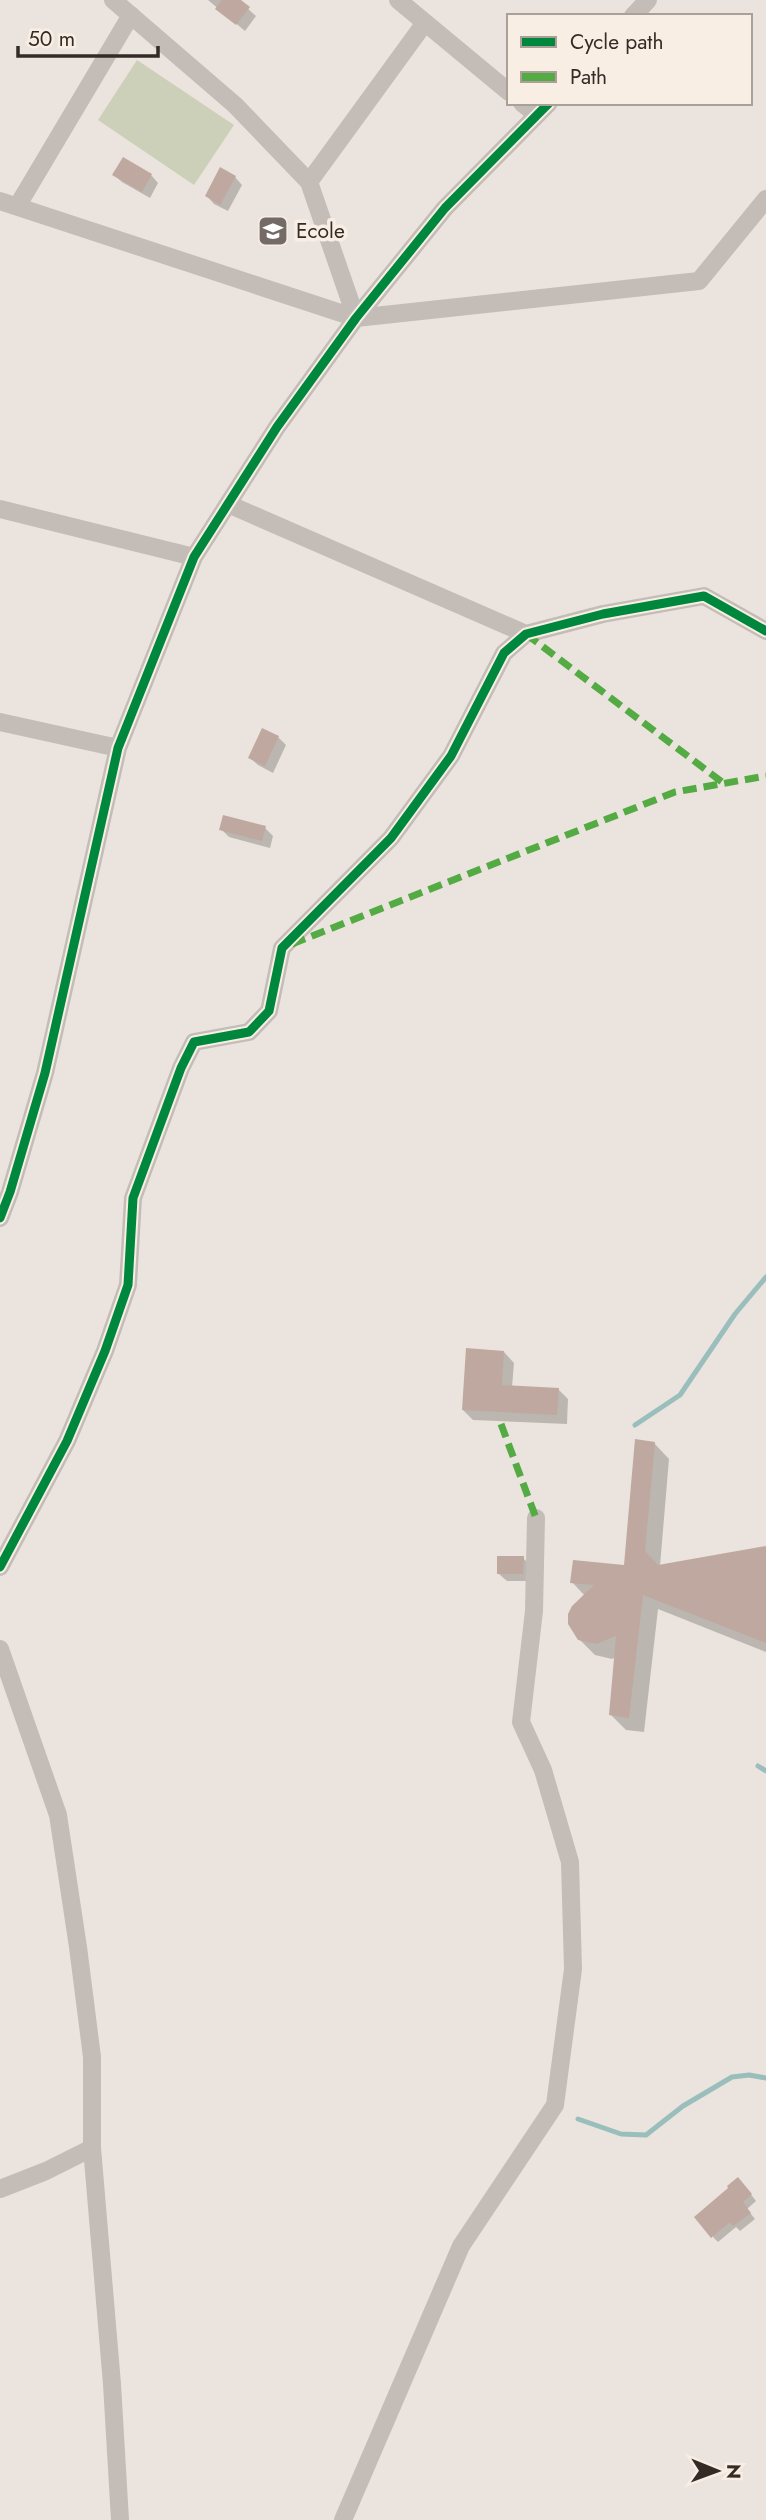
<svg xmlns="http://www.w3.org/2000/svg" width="766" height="2520" viewBox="0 0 766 2520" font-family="Jost,sans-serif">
	<rect width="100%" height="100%" fill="#ebe4de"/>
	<path fill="#cdd0b8" d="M137,60L234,125L194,185L98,120Z"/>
	<path fill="#0003" d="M208,0H238L256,16L245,31Z
		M114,175H151L158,183L150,198L122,182Z
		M235,177L242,185L228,211L214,204L207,196Z
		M278,737L286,745L273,773L258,765L250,758Z
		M265,828L273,836L270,848L229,837L221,829Z
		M504,1352L514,1363L512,1387L558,1389L568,1399L567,1424L473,1420L463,1410Z
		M654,1443L669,1459L660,1566L766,1549V1652L658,1609L644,1732L626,1730L610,1714L616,1657L612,1659L595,1655L579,1639L585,1596L572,1582L625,1567Z
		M523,1558L531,1566L530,1581H507L499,1574Z
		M743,2184L756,2201L747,2209L755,2219L740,2231L736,2227L718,2242L713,2237L731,2188Z"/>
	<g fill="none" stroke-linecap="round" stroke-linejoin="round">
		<path stroke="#9abebc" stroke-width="5" d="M635,1425L680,1395L735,1314L766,1277
			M758,1766L766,1771
			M578,2119L621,2134L646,2135L683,2106L732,2077L749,2075L766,2078"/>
	</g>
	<path fill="#bfa89f" d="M222,0H241L250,7L236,25L215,9Z
		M123,157L152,174L142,192L112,175Z
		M220,167L236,176L220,205L205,196Z
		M262,728L279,736L265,766L248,758Z
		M223,815L266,826L262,841L219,830Z
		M466,1348L504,1351L502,1385L559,1388L557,1415L462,1410Z
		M635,1439L655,1442L645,1551L658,1565L766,1546V1643L643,1595L629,1718L609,1715L616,1636L596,1644L578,1640L568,1624V1614L572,1606L594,1585L570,1583L573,1560L624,1565Z
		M497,1556H524L523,1574H497Z
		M738,2177L752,2194L743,2202L751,2213L733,2226L730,2222L711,2238L694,2217L728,2188L727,2186Z"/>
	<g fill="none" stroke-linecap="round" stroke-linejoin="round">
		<path stroke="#c4bcb7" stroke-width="18" d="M113,0L235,105L309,182L356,318
			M398,0L509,92
			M633,16L648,0
			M522,103L537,115
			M309,182L424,24
			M0,201L356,318L699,281L766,199
			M18,205L131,15
			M228,504L526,634
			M0,509L194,557
			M0,722L118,748
			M0,1218L10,1192L45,1073L118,748L194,557L277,427L356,318L445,208L549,103
			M0,1567L67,1441L105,1351L128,1285L133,1198L181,1068L194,1042L249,1032L269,1011L282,948L391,838L451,756L504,653L526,634L603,614L704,596L766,631
			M0,1649L58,1815L78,1947L92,2057V2148L112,2384L120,2520
			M0,2189L46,2171L92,2148
			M343,2520L461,2246L555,2105L573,1969L570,1862L543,1770L521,1722L534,1611L536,1518"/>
		<path stroke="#54ab44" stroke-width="7" stroke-dasharray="14 7" stroke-linecap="butt" d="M526,634L726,785
			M292,944L675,792L766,776
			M501,1424L536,1518"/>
		<g stroke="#f9eee4" stroke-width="13">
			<path id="cycleway" d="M0,1218L10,1192L45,1073L118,748L194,557L277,427L356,318L445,208L549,103
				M0,1567L67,1441L105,1351L128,1285L133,1198L181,1068L194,1042L249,1032L269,1011L282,948L391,838L451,756L504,653L526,634L603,614L704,596L766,631"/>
		</g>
		<use href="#cycleway" stroke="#00873e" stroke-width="9"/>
	</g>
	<defs>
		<g id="school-square" transform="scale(1.575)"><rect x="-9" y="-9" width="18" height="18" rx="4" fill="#746b66" stroke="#f9eee4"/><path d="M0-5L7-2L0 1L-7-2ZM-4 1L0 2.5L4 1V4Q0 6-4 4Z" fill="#fff"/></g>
	</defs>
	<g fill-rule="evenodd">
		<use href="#school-square" x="273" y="231"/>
	</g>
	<g text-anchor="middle" stroke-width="7" stroke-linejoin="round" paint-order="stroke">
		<g font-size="21" fill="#342a26" stroke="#f9eee4" text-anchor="start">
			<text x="296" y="238">Ecole</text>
		</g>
	</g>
	<rect x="507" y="14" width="245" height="91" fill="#f9eee4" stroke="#aaa098" stroke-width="2"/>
	<rect x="521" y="37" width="35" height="10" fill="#00873e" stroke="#aaa098" stroke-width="2"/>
	<text x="570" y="49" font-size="21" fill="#342a26">Cycle path</text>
	<rect x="521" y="72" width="35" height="10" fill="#54ab44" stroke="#aaa098" stroke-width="2"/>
	<text x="570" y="84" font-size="21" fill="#342a26">Path</text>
	<g transform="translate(717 2471) rotate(91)" stroke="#f9eee4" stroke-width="5" paint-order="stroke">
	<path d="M0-5L12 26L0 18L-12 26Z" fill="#342a26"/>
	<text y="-10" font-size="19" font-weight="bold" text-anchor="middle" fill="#342a26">N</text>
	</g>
	<path d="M18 46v10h140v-10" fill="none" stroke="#342a26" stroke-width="3.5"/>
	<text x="28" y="46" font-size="21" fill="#342a26" stroke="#f9eee4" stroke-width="5" paint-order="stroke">50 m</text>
</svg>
